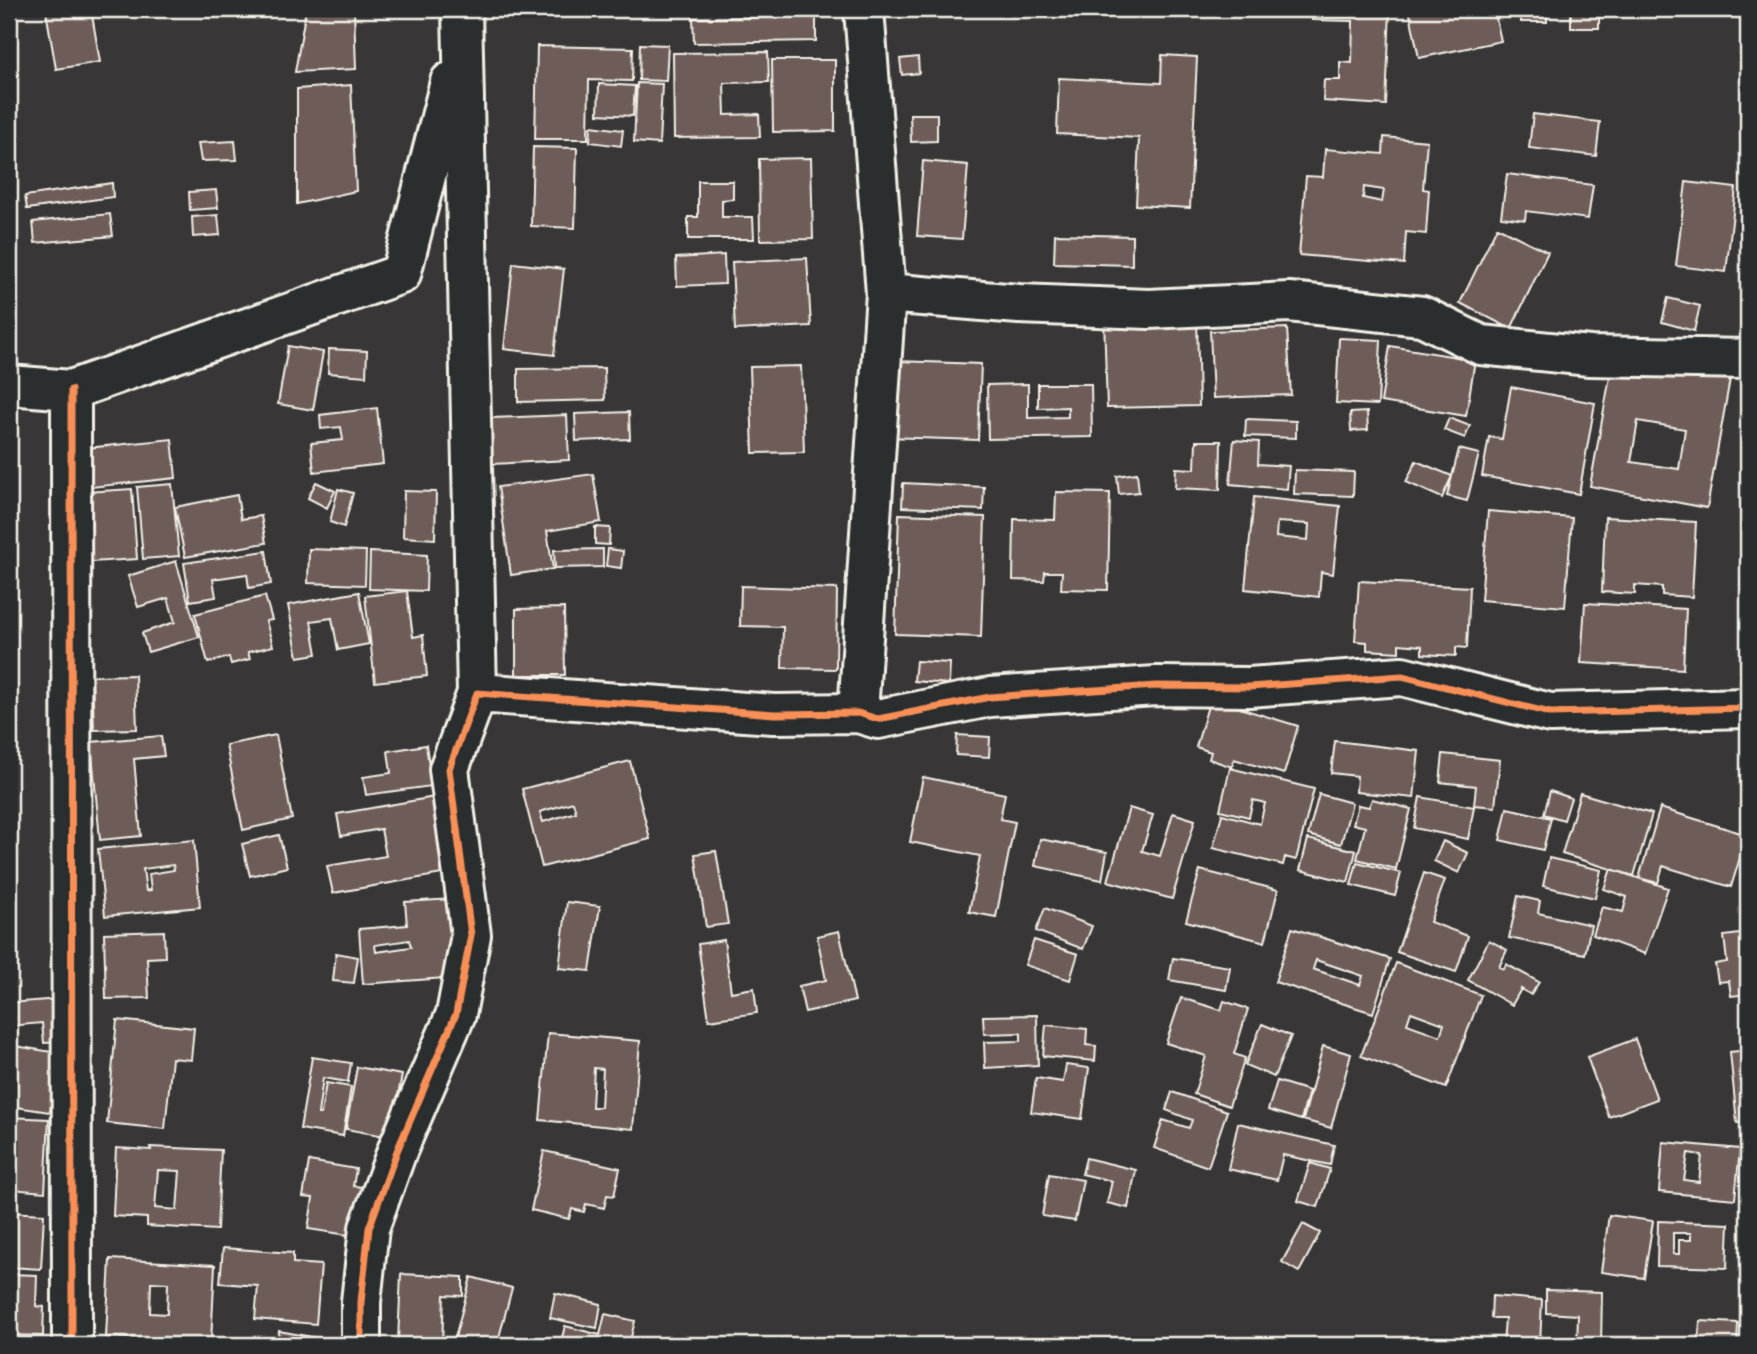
<svg xmlns="http://www.w3.org/2000/svg" width="1757" height="1354" viewBox="0 0 1757 1354" font-family="Delius,sans-serif">
	<rect width="100%" height="100%" fill="#383636"/>
	<filter id="ink" filterUnits="userSpaceOnUse"><feTurbulence type="fractalNoise" baseFrequency=".0143" numOctaves="2"/><feDisplacementMap in="SourceGraphic" scale="14" xChannelSelector="R" yChannelSelector="G"/><feConvolveMatrix kernelMatrix="1 2 1 2 8 2 1 2 1" color-interpolation-filters="sRGB"/></filter>
	<g filter="url(#ink)">
		<path fill="#6e5c58" stroke="#f4f1e8" stroke-width="2" fill-rule="evenodd" d="M62,9H91L100,62L56,69L46,11Z
			M306,9H354L356,69L295,72Z
			M524,9H615V10L525,16Z
			M1313,9H1390L1386,105L1323,101L1324,80H1340V62L1352,63L1353,21L1312,20Z
			M1409,9H1494L1501,41L1419,58Z
			M1521,9H1599V28H1571V13L1547,12V22H1521Z
			M816,16V41L694,43L693,18Z
			M640,44L668,45L666,81L639,80Z
			M537,46L633,48L632,81L589,80L588,139H535Z
			M768,52L769,82L724,83L725,115L759,114L760,137L674,138L673,53Z
			M1162,55L1197,57L1190,208L1136,205L1139,138L1057,134L1059,78L1161,83Z
			M918,57L919,73L902,75L900,59Z
			M772,60H835V131L773,132Z
			M637,83L662,84L659,144L634,142Z
			M599,84L635,86L633,116L598,114Z
			M351,85L356,191L297,204V89Z
			M910,114H937V141L911,142Z
			M1533,114L1600,122L1596,156L1529,148Z
			M591,126L623,130L621,146L590,142Z
			M1384,137L1427,141L1423,189L1429,190L1426,234L1406,232L1404,264L1299,255L1306,176L1323,177L1325,149L1383,154ZM1364,187L1384,190L1382,202L1363,198Z
			M235,141L237,160L201,161L198,143Z
			M533,147L577,148L575,228L531,226Z
			M811,158L813,239L760,240L759,159Z
			M923,161L968,165L962,239L917,236Z
			M1507,174L1593,185L1588,219L1526,211L1525,220L1501,217Z
			M698,181H733V199L722,200V217H753L754,239H688V217H698Z
			M1686,182L1736,188L1726,272L1676,266Z
			M112,183L113,197L27,209L25,196Z
			M216,190L218,208L190,210L189,192Z
			M110,214L113,236L35,243L33,222Z
			M218,215L220,235L193,237L192,217Z
			M1497,227L1548,252L1511,329L1460,303Z
			M1055,234L1132,236V265L1054,263Z
			M724,255L725,284L677,286L676,258Z
			M807,258L811,326L735,330L732,262Z
			M513,263L564,269L554,355L504,349Z
			M1668,298L1700,306L1694,331L1662,322Z
			M1197,317L1199,406L1107,408L1104,319Z
			M1287,328L1291,395L1213,398L1210,331Z
			M1339,338L1381,340L1378,405L1336,403Z
			M288,346L323,352L313,410L278,404Z
			M1390,346L1475,360L1466,416L1381,402Z
			M329,349L367,351L366,376L328,373Z
			M897,361L981,364L978,440L886,437Z
			M1645,363L1730,379L1707,508L1590,486L1611,371L1643,378ZM1638,421L1685,429L1679,469L1631,462Z
			M801,366L804,452L753,453L750,367Z
			M604,368L605,400L518,402V369Z
			M1028,384V418L1068,417V407L1038,408V384H1091L1092,437L988,439L987,385Z
			M1511,387L1595,403L1579,494L1482,476L1489,437L1502,439Z
			M1748,401V436L1745,435Z
			M377,408L383,464L314,472L311,443L343,440L341,427L321,429L320,415Z
			M629,412L630,439L576,441L575,414Z
			M1367,412L1368,430L1351,431L1350,413Z
			M567,415L569,460L492,464L491,418Z
			M1449,418L1470,426L1465,438L1444,430Z
			M1246,419L1296,421V438L1245,436Z
			M172,439L176,478L91,487L87,448Z
			M1234,440L1259,442L1258,464L1289,466L1287,489L1230,484Z
			M1196,441H1221L1220,490L1175,488L1176,468L1195,469Z
			M1459,449L1479,454L1467,501L1447,496Z
			M1416,461L1452,476L1442,498L1406,482Z
			M1295,470L1354,472L1353,496L1294,494Z
			M1137,473L1139,492L1119,494L1117,476Z
			M593,474L601,522L547,531L553,569L511,575L498,487Z
			M316,482L335,491L327,508L308,498Z
			M903,483L984,487L983,510L902,507Z
			M172,484L179,556L143,559L137,487Z
			M132,489L137,559L91,562L86,492Z
			M338,489L353,493L344,527L330,522Z
			M404,491L436,492L435,539L403,537Z
			M1056,492L1110,493L1108,590L1061,589L1062,572H1045L1044,581L1013,580L1014,519L1055,520Z
			M237,495L241,519L261,516L266,543L185,557L175,507Z
			M1254,497L1340,506L1333,574L1321,572L1319,597L1245,589ZM1277,522L1309,524L1308,540L1276,537Z
			M1488,511L1572,518L1565,607L1481,600Z
			M899,514L985,517L981,637L895,634Z
			M1605,517L1696,522L1692,597L1662,595V587L1635,585V594L1602,592Z
			M595,527L610,528L609,545L595,544Z
			M1748,545V585L1741,584Z
			M309,549L366,551L365,585L308,583Z
			M603,549V567L555,568L554,550Z
			M608,549L623,551L621,568L606,566Z
			M266,551L271,584L249,588L247,574L213,579L216,597L190,601L184,563Z
			M370,552L427,555L426,591L369,589Z
			M176,561L199,637L148,652L142,633L175,622L168,598L138,607L128,576Z
			M1359,581L1470,587L1467,648L1456,647V656L1422,654V646L1399,644V652L1367,650V642L1355,641Z
			M741,586L837,589L836,669L782,668L783,627L740,626Z
			M407,591L413,637L423,635L427,676L375,682L365,596Z
			M359,592L369,644L338,650L332,618L311,621L317,654L298,657L288,605Z
			M265,596L272,620L266,621L273,646L248,652L250,659L231,664L229,657L208,663L195,614Z
			M1585,603L1686,609L1683,669L1581,663Z
			M564,608L565,675H516V609Z
			M916,661L950,663L949,684L914,681Z
			M135,675L137,729L94,730L92,676Z
			M1210,699L1298,726L1284,774L1234,759L1232,767L1209,759L1211,752L1196,747Z
			M276,735L292,819L243,830L226,745Z
			M957,735L990,737L989,757L956,755Z
			M161,736L164,756L134,759L141,836L100,840L91,742Z
			M1335,741L1419,751L1414,798L1356,792L1357,776L1331,773Z
			M426,745L432,786L366,795L363,777L391,773L388,751Z
			M1443,754L1500,760L1495,807L1474,805L1476,786L1440,782Z
			M630,761L650,839L542,867L522,789ZM573,802L576,812L543,822L540,812Z
			M1230,768L1314,789L1296,860L1285,857L1283,865L1213,848L1222,814L1260,824L1265,803L1253,800L1249,817L1220,810Z
			M923,777L1005,794L1000,819L1015,822L996,917L969,912L980,856L910,842Z
			M1550,791L1571,798L1564,820L1544,814Z
			M1580,793L1652,814L1634,876L1562,854Z
			M1319,794L1352,803L1341,844L1308,835Z
			M435,797L448,873L333,893L327,866L386,856L381,829L341,836L337,814Z
			M1420,797L1474,807L1468,839L1414,828Z
			M1372,799L1411,809L1396,869L1357,859L1365,827L1353,824L1358,805L1369,807Z
			M1129,808L1153,815L1142,851L1160,856L1173,813L1195,820L1172,899L1108,881Z
			M1507,808L1551,818L1543,850L1500,840Z
			M1660,808L1747,835L1731,887L1663,866L1658,883L1639,878Z
			M279,835L287,867L250,876L242,844Z
			M1040,839L1107,852L1102,880L1035,866Z
			M1308,839L1356,851L1348,882L1300,870Z
			M194,840L200,907L105,916L98,849ZM173,865L174,870L149,874L151,890L146,891L143,869Z
			M1443,841L1468,853L1459,873L1434,861Z
			M716,851L728,924L706,927L695,854Z
			M1549,858L1601,870L1595,898L1543,886Z
			M1357,862L1401,873L1395,896L1351,885Z
			M1611,869L1668,888L1645,954L1593,935L1602,907L1623,912L1627,897L1604,889Z
			M1200,870L1278,890L1265,942L1186,921Z
			M1424,873L1445,880L1430,922L1468,936L1456,972L1397,952Z
			M1518,896L1540,901L1538,913L1591,925L1585,954L1509,938Z
			M453,899L459,977L363,984L359,929L407,925L405,902ZM409,940L411,947L376,952L375,945Z
			M567,902L600,906L590,971L559,968Z
			M1045,908L1092,926L1083,949L1036,931Z
			M1292,928L1390,959L1373,1013L1275,982ZM1316,960L1363,976L1360,985L1313,969Z
			M164,931L165,957L147,958L149,998L106,999L104,933Z
			M839,931L855,1001L805,1012L799,986L826,980L817,936Z
			M1748,933V994L1731,996L1729,981L1718,982L1715,964L1727,962L1724,936Z
			M724,940L731,992L754,988L757,1013L709,1020L698,944Z
			M1034,940L1078,954L1070,980L1025,965Z
			M1489,940L1507,950L1499,967L1504,969L1506,964L1539,982L1531,995L1521,989L1512,1005L1468,980Z
			M336,953L358,957L354,983L333,981Z
			M1173,958L1230,967L1226,990L1169,980Z
			M1396,963L1481,995L1446,1088L1361,1056ZM1411,1012L1444,1024L1440,1036L1407,1024Z
			M1181,998L1221,1010L1224,1001L1248,1009L1234,1054L1245,1058L1229,1106L1194,1094L1206,1056L1166,1043Z
			M59,999L62,1042L44,1043L42,1023L9,1026V1003Z
			M1037,1015L1038,1065L985,1068L984,1042L1021,1041V1033L984,1034L983,1016Z
			M117,1020L194,1028L191,1060L172,1058L165,1129L107,1123Z
			M1262,1024L1291,1036L1274,1077L1245,1065Z
			M1046,1025L1087,1029L1086,1045L1096,1046L1095,1061L1043,1056Z
			M548,1033L640,1041L633,1129L540,1120ZM594,1068L603,1069L601,1107H592Z
			M1635,1039L1657,1099L1609,1117L1587,1057Z
			M9,1045L58,1053L50,1112L9,1106Z
			M1323,1046L1351,1054L1331,1128L1303,1120Z
			M1748,1050V1122L1737,1123L1730,1052Z
			M312,1057L351,1063L348,1082L323,1078L318,1114H321L326,1083L351,1087L343,1136L300,1129Z
			M1066,1065L1089,1068L1082,1119L1031,1112L1036,1078L1063,1082Z
			M357,1067L402,1075L390,1137L346,1129Z
			M1277,1081L1309,1091L1301,1120L1268,1110Z
			M1172,1092L1227,1111L1208,1167L1154,1148L1163,1120L1189,1128L1192,1120L1166,1110Z
			M9,1117L49,1119L45,1192L10,1189L9,1200V1149L12,1150V1141H9Z
			M1238,1123L1334,1145L1330,1165L1283,1155L1277,1180L1228,1169Z
			M1663,1142L1740,1149L1735,1199L1659,1192ZM1688,1153L1702,1155L1699,1182L1684,1180Z
			M150,1147L221,1150L217,1230L147,1226V1218L113,1216L116,1148L151,1150ZM158,1170L180,1171L177,1210L155,1208Z
			M544,1151L620,1168L614,1196L607,1195L604,1208L586,1204L584,1212L572,1209L569,1219L531,1210Z
			M1086,1158L1136,1170L1128,1208L1107,1203L1112,1181L1082,1174Z
			M309,1161L356,1169L353,1186L362,1187L355,1236L308,1229L313,1198L303,1197Z
			M1310,1163L1330,1169L1318,1207L1298,1201Z
			M1049,1174L1083,1180L1075,1221L1042,1216Z
			M9,1212L44,1214L41,1269L9,1267Z
			M1609,1215L1653,1221L1644,1278L1601,1272Z
			M1658,1221L1729,1224L1727,1268L1657,1266ZM1673,1233H1691V1240H1679V1254H1673Z
			M1303,1224L1320,1233L1299,1272L1282,1262Z
			M223,1248L293,1253V1263L321,1265L316,1324L255,1319L258,1286L220,1283Z
			M110,1259L215,1265L211,1342L106,1337ZM151,1282L168,1283L167,1314L150,1313Z
			M9,1274L37,1275L36,1306L44,1307L43,1336L9,1335Z
			M401,1274L463,1277V1296L444,1295L442,1344L398,1341Z
			M471,1277L512,1288L497,1345H453Z
			M1546,1290L1602,1292L1601,1345H1577L1578,1315L1546,1313Z
			M555,1293L601,1304L597,1328L550,1318Z
			M1492,1296L1542,1300L1540,1345H1503L1505,1318H1491Z
			M605,1314L635,1321L629,1345H560L565,1326L600,1335Z
			M1700,1321L1738,1323L1737,1345H1698Z
			M279,1331L329,1340L328,1345H277Z"/>
		<g fill="none" stroke-linecap="round" stroke-linejoin="round">
			<g stroke="#f4f1e8" stroke-width="44">
				<path id="minor" d="M462,9L477,693
					M886,293L1019,304L1149,309L1289,302L1422,316L1481,345L1590,356L1748,359
					M9,385L71,390L401,274L450,82
					M71,390L72,1345
					M858,713L886,293L864,9
					M361,1345V1302L369,1228L397,1151L456,1014L471,935L449,769L477,693L774,714L858,713L878,719L990,697L1156,686L1249,687L1402,676L1550,713L1748,708"/>
			</g>
			<use href="#minor" stroke="#2a2d2e" stroke-width="38"/>
			<g stroke="#2a2d2e" stroke-width="11">
				<path id="cycleway" d="M71,390L72,1345
					M361,1345V1302L369,1228L397,1151L456,1014L471,935L449,769L477,693L774,714L858,713L878,719L990,697L1156,686L1249,687L1402,676L1550,713L1748,708"/>
			</g>
			<use href="#cycleway" stroke="#f78f57" stroke-width="7"/>
		</g>
	</g>
	<rect width="1757" height="1354" fill="none" stroke="#2a2d2e" stroke-width="35"/>
	<rect x="18" y="18" width="1722" height="1319" fill="none" stroke="#f4f1e8" stroke-width="2.5" filter="url(#ink)"/>
</svg>
